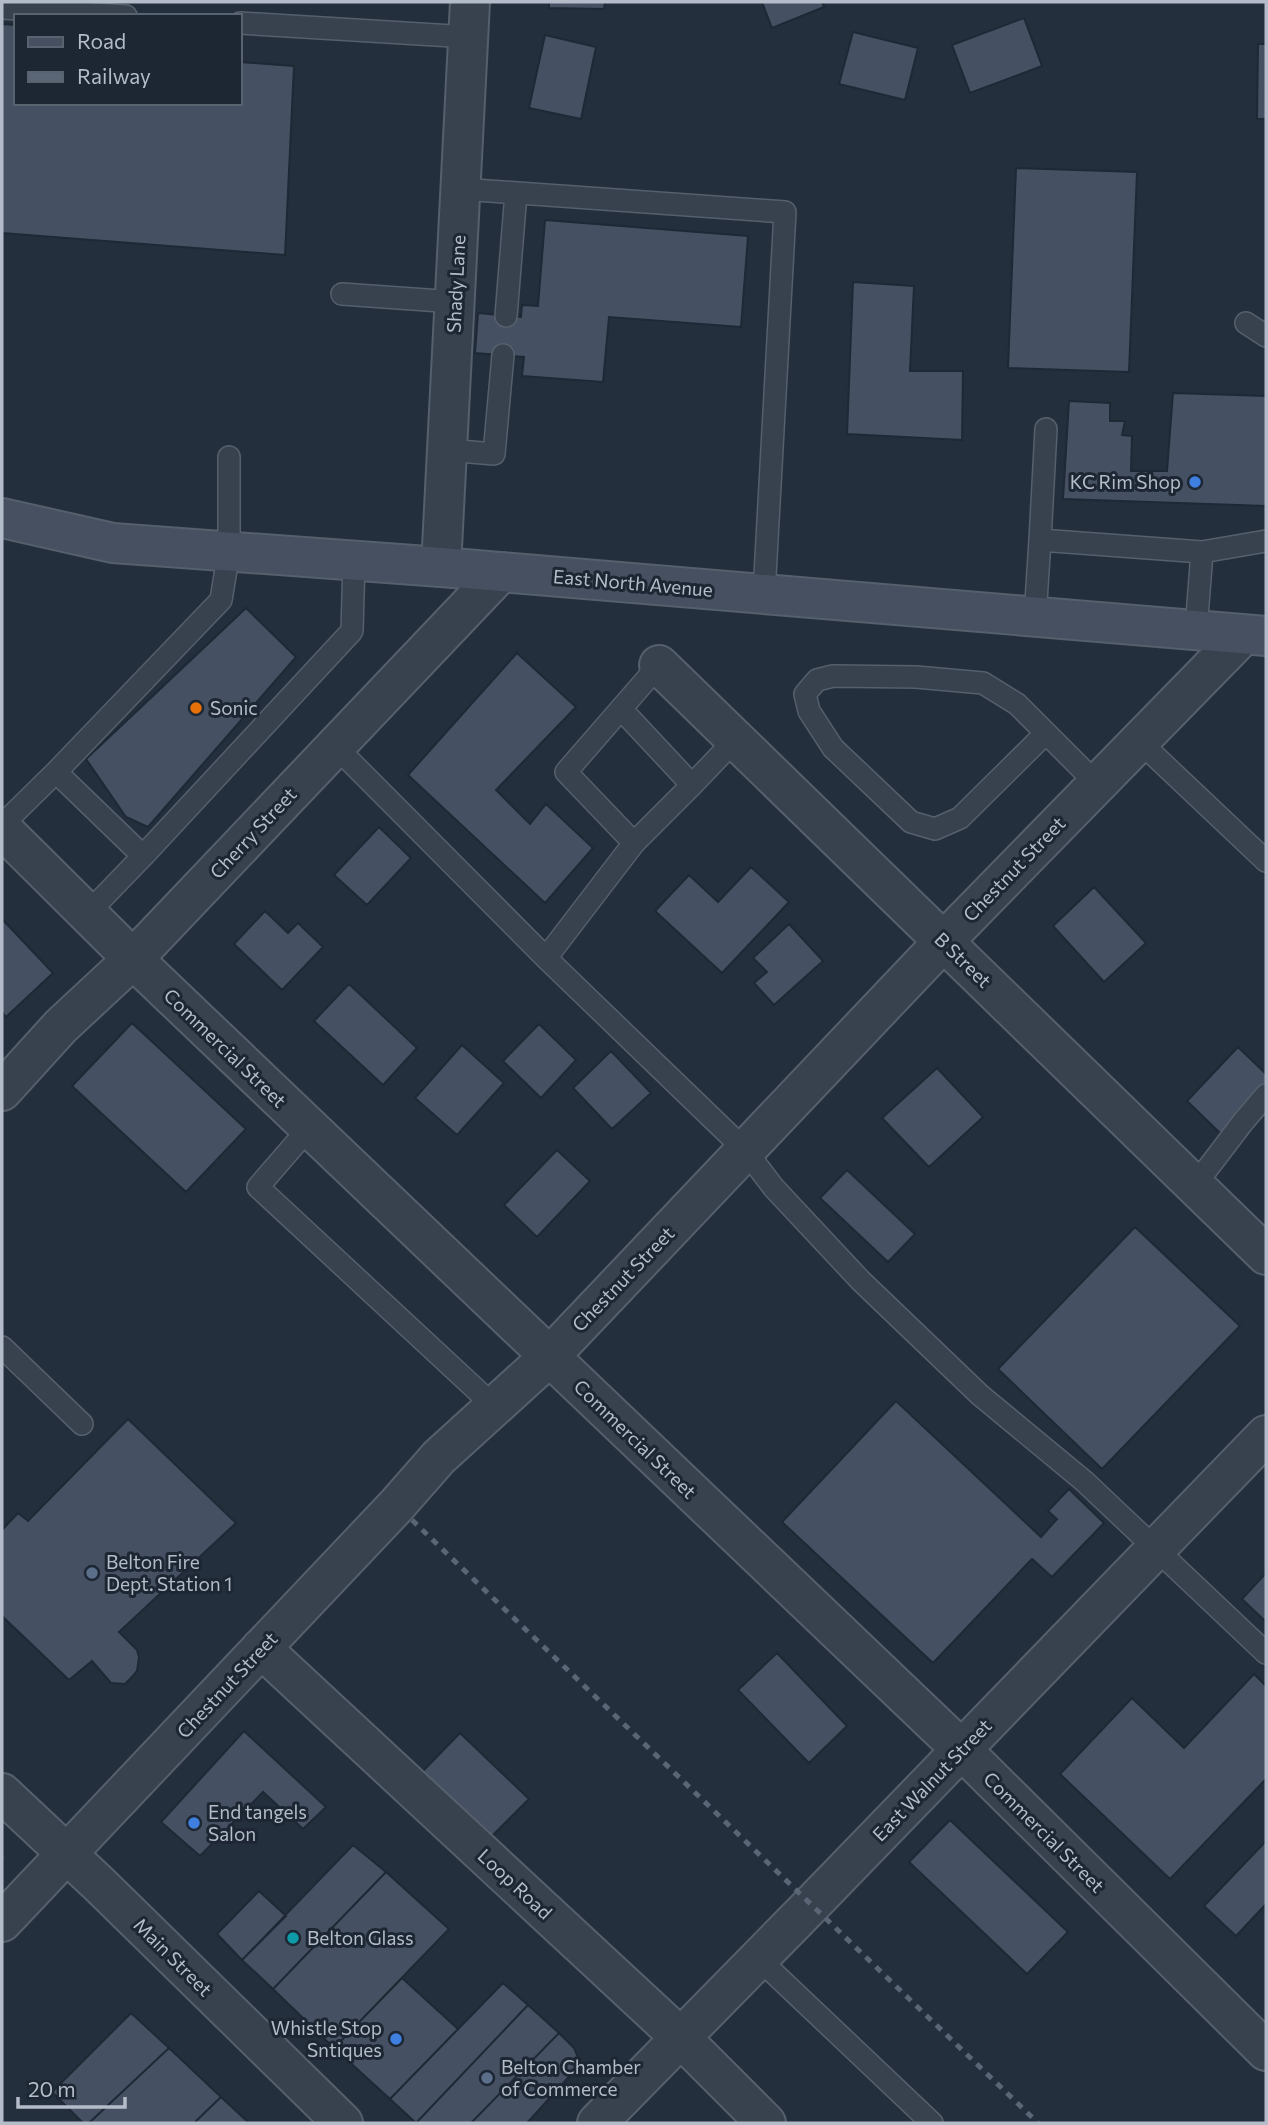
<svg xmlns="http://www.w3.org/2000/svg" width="1268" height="2125" viewBox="0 0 1268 2125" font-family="Commissioner,sans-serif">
	<rect width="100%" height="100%" fill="#242f3e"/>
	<path fill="#455162" stroke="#1f2835" stroke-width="2" d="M549,2H605L604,9L549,8Z
		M762,2H822L824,7L772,28Z
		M1024,18L1042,66L970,93L952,45Z
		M2,24L16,25V103H240V62L294,66L285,255L2,233Z
		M853,32L918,48L905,100L839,84Z
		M545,35L596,47L581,119L529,108Z
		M1258,44H1266V119H1257Z
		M1016,168L1137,172L1129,372L1008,368Z
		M545,220L748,236L741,327L609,317L603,382L522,376L524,357L475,353L478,313L521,317L522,305L538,306Z
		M853,282L914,286L910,371H963L962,440L847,434Z
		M1173,393L1266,396V506L1063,499L1069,401L1110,403V421H1125L1122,435L1132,436L1131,471H1167Z
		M246,608L296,657L148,827L126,817L86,759Z
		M517,653L576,707L496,790L530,824L546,804L593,848L545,903L408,775Z
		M379,827L411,858L367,905L334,875Z
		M751,867L789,902L722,973L655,911L689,875L718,902Z
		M1094,887L1146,943L1104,982L1053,926Z
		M265,911L288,933L298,923L323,947L282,990L234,944Z
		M2,919L53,973L6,1017L2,1012Z
		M789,924L823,961L774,1005L754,983L767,972L753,958Z
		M349,984L417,1048L383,1085L314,1021Z
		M132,1023L246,1129L186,1192L72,1086Z
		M539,1024L576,1060L541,1098L503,1061Z
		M462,1045L504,1083L457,1135L415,1098Z
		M1238,1047L1266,1074V1088L1222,1135L1187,1101Z
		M611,1051L651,1093L612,1129L573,1088Z
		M937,1068L983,1117L929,1167L882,1118Z
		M557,1150L590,1181L537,1237L504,1205Z
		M847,1170L915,1234L888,1262L820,1198Z
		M1135,1227L1240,1326L1102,1469L998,1369Z
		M896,1401L1041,1537L1057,1519L1048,1511L1069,1489L1104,1523L1052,1577L1032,1559L933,1663L782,1522Z
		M128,1419L236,1523L119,1632L137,1650L139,1657L137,1671L131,1678L125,1684L111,1683L92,1661L69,1680L2,1616V1530L18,1513L28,1521Z
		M1266,1573V1622L1242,1599Z
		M777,1653L847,1726L809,1763L738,1690Z
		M1254,1674L1266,1686V1779L1170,1879L1060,1774L1132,1698L1184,1748Z
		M244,1731L326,1807L303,1829L263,1792L200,1856L161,1822Z
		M460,1733L529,1799L489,1839L421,1773Z
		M950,1820L1068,1932L1027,1974L909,1862Z
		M1266,1841V1904L1236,1936L1204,1906Z
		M353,1845L386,1872L273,1989L242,1960Z
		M386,1872L449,1929L334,2048L273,1989Z
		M259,1891L286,1916L242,1960L217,1934Z
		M402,1978L458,2029L390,2099L334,2048Z
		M503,1983L528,2005L416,2123L390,2099Z
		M528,2005L559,2033L471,2123H416Z
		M131,2013L169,2048L89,2123H83L52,2092Z
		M559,2033L574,2048L578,2058L576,2069L527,2123H471Z
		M169,2048L221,2097L194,2123H89Z
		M221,2097L249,2123H194Z"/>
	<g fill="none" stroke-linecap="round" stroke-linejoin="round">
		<g stroke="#565f6c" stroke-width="24">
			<path id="lane" d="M2,8L126,16
				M240,23L469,37
				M461,189L785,212L764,594
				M342,294L455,302
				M506,316L516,193
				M1246,323L1266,336
				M447,450L494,454L503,355
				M229,457V551L221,600L56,772L143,856L352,631L354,560
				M1040,540L1046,429
				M1202,552L1266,541
				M1035,617L1040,540L1202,552L1196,630
				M621,709L692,785L736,739
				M1046,733L960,818L935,829L911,822L833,748L809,711L805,694L817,680L833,676L916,677L983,683L1017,704L1097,784
				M1139,741L1266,861
				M335,746L546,958L745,1150L774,1188L861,1281L980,1395L1084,1481L1266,1653
				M2,825L56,772
				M634,843L692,785
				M87,914L143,856
				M546,958L634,843L566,772L659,665
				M309,1128L258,1187L495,1407
				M1195,1185L1243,1122L1266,1095
				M2,1347L82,1424
				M759,1959L932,2123"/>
		</g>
		<g stroke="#565f6c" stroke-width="42">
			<path id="street" d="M441,567L470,2
				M659,665L1266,1255
				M2,829L133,959L961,1749L1266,2051
				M2,1091L61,1026L133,959L501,572
				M261,1648L681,2038L766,2123
				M2,1793L100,1885L343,2123
				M2,1922L396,1506L439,1457L549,1357L944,941L1243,635
				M597,2123L812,1904L1266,1435"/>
		</g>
		<g stroke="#565f6c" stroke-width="42">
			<path id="secondary" d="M2,518L113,543L441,567L1266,636"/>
		</g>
		<path stroke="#44595c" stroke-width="4.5" stroke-dasharray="5 5" stroke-linecap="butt" d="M2,1858V1857"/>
		<use href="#lane" stroke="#38414e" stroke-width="21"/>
		<use href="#street" stroke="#38414e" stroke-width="38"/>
		<use href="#secondary" stroke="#465061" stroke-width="38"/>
		<path stroke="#5a6575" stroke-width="5" stroke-dasharray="7 7" stroke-linecap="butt" d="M412,1520L1038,2123"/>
	</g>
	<g fill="#3f7fe0" stroke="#1d2633" stroke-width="2.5">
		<circle cx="1195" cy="482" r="7"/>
		<circle cx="194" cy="1823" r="7"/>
		<circle cx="396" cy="2039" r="7"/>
	</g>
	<circle fill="#e8710a" stroke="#1d2633" stroke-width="2.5" cx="196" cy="708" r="7"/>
	<g fill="#5c6f8a" stroke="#1d2633" stroke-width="2.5">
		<circle cx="92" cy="1573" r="7"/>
		<circle cx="487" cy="2078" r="7"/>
	</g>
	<circle fill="#0f9aa8" stroke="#1d2633" stroke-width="2.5" cx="293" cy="1938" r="7"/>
	<g text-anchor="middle" stroke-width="6" stroke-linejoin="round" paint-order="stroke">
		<g font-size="19" fill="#b4bcc9" stroke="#1d2633">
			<text transform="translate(456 284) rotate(-87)" y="7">Shady Lane</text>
			<text transform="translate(633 583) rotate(5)" y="7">East North Avenue</text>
			<text transform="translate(253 833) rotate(-47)" y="7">Cherry Street</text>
			<text transform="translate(1014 869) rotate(-46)" y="7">Chestnut Street</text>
			<text transform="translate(963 960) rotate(44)" y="7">B Street</text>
			<text transform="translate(225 1048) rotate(44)" y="7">Commercial Street</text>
			<text transform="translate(623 1279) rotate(-46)" y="7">Chestnut Street</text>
			<text transform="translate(635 1439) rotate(44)" y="7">Commercial Street</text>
			<text transform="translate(227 1685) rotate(-47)" y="7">Chestnut Street</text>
			<text transform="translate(932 1780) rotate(-46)" y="7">East Walnut Street</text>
			<text transform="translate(1044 1832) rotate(45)" y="7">Commercial Street</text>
			<text transform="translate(515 1884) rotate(43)" y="7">Loop Road</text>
			<text transform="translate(173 1957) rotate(45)" y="7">Main Street</text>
		</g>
		<g font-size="19" fill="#b4bcc9" stroke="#1d2633" text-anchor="start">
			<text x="1181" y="489" text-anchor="end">KC Rim Shop</text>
			<text x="210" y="715">Sonic</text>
			<text x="106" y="1569">Belton Fire<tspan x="106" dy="22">Dept. Station 1</tspan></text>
			<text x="208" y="1819">End tangels<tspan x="208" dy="22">Salon</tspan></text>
			<text x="307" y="1945">Belton Glass</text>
			<text x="382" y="2035" text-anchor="end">Whistle Stop<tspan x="382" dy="22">Sntiques</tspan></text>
			<text x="501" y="2074">Belton Chamber<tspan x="501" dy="22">of Commerce</tspan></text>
		</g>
	</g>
	<rect width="1268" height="2125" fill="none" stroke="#b4bcc9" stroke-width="7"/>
	<rect x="14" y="14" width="228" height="91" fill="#1d2633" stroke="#59626f" stroke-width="2"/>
	<rect x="28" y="37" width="35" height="10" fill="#465061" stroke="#59626f" stroke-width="2"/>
	<text x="77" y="49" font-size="21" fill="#b4bcc9">Road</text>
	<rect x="28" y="72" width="35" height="10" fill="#5a6575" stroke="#59626f" stroke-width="2"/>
	<text x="77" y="84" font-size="21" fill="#b4bcc9">Railway</text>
	<path d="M18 2097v10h107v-10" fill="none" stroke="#b4bcc9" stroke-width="3.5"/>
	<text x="28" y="2097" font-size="21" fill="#b4bcc9" stroke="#1d2633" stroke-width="5" paint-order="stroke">20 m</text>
</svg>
